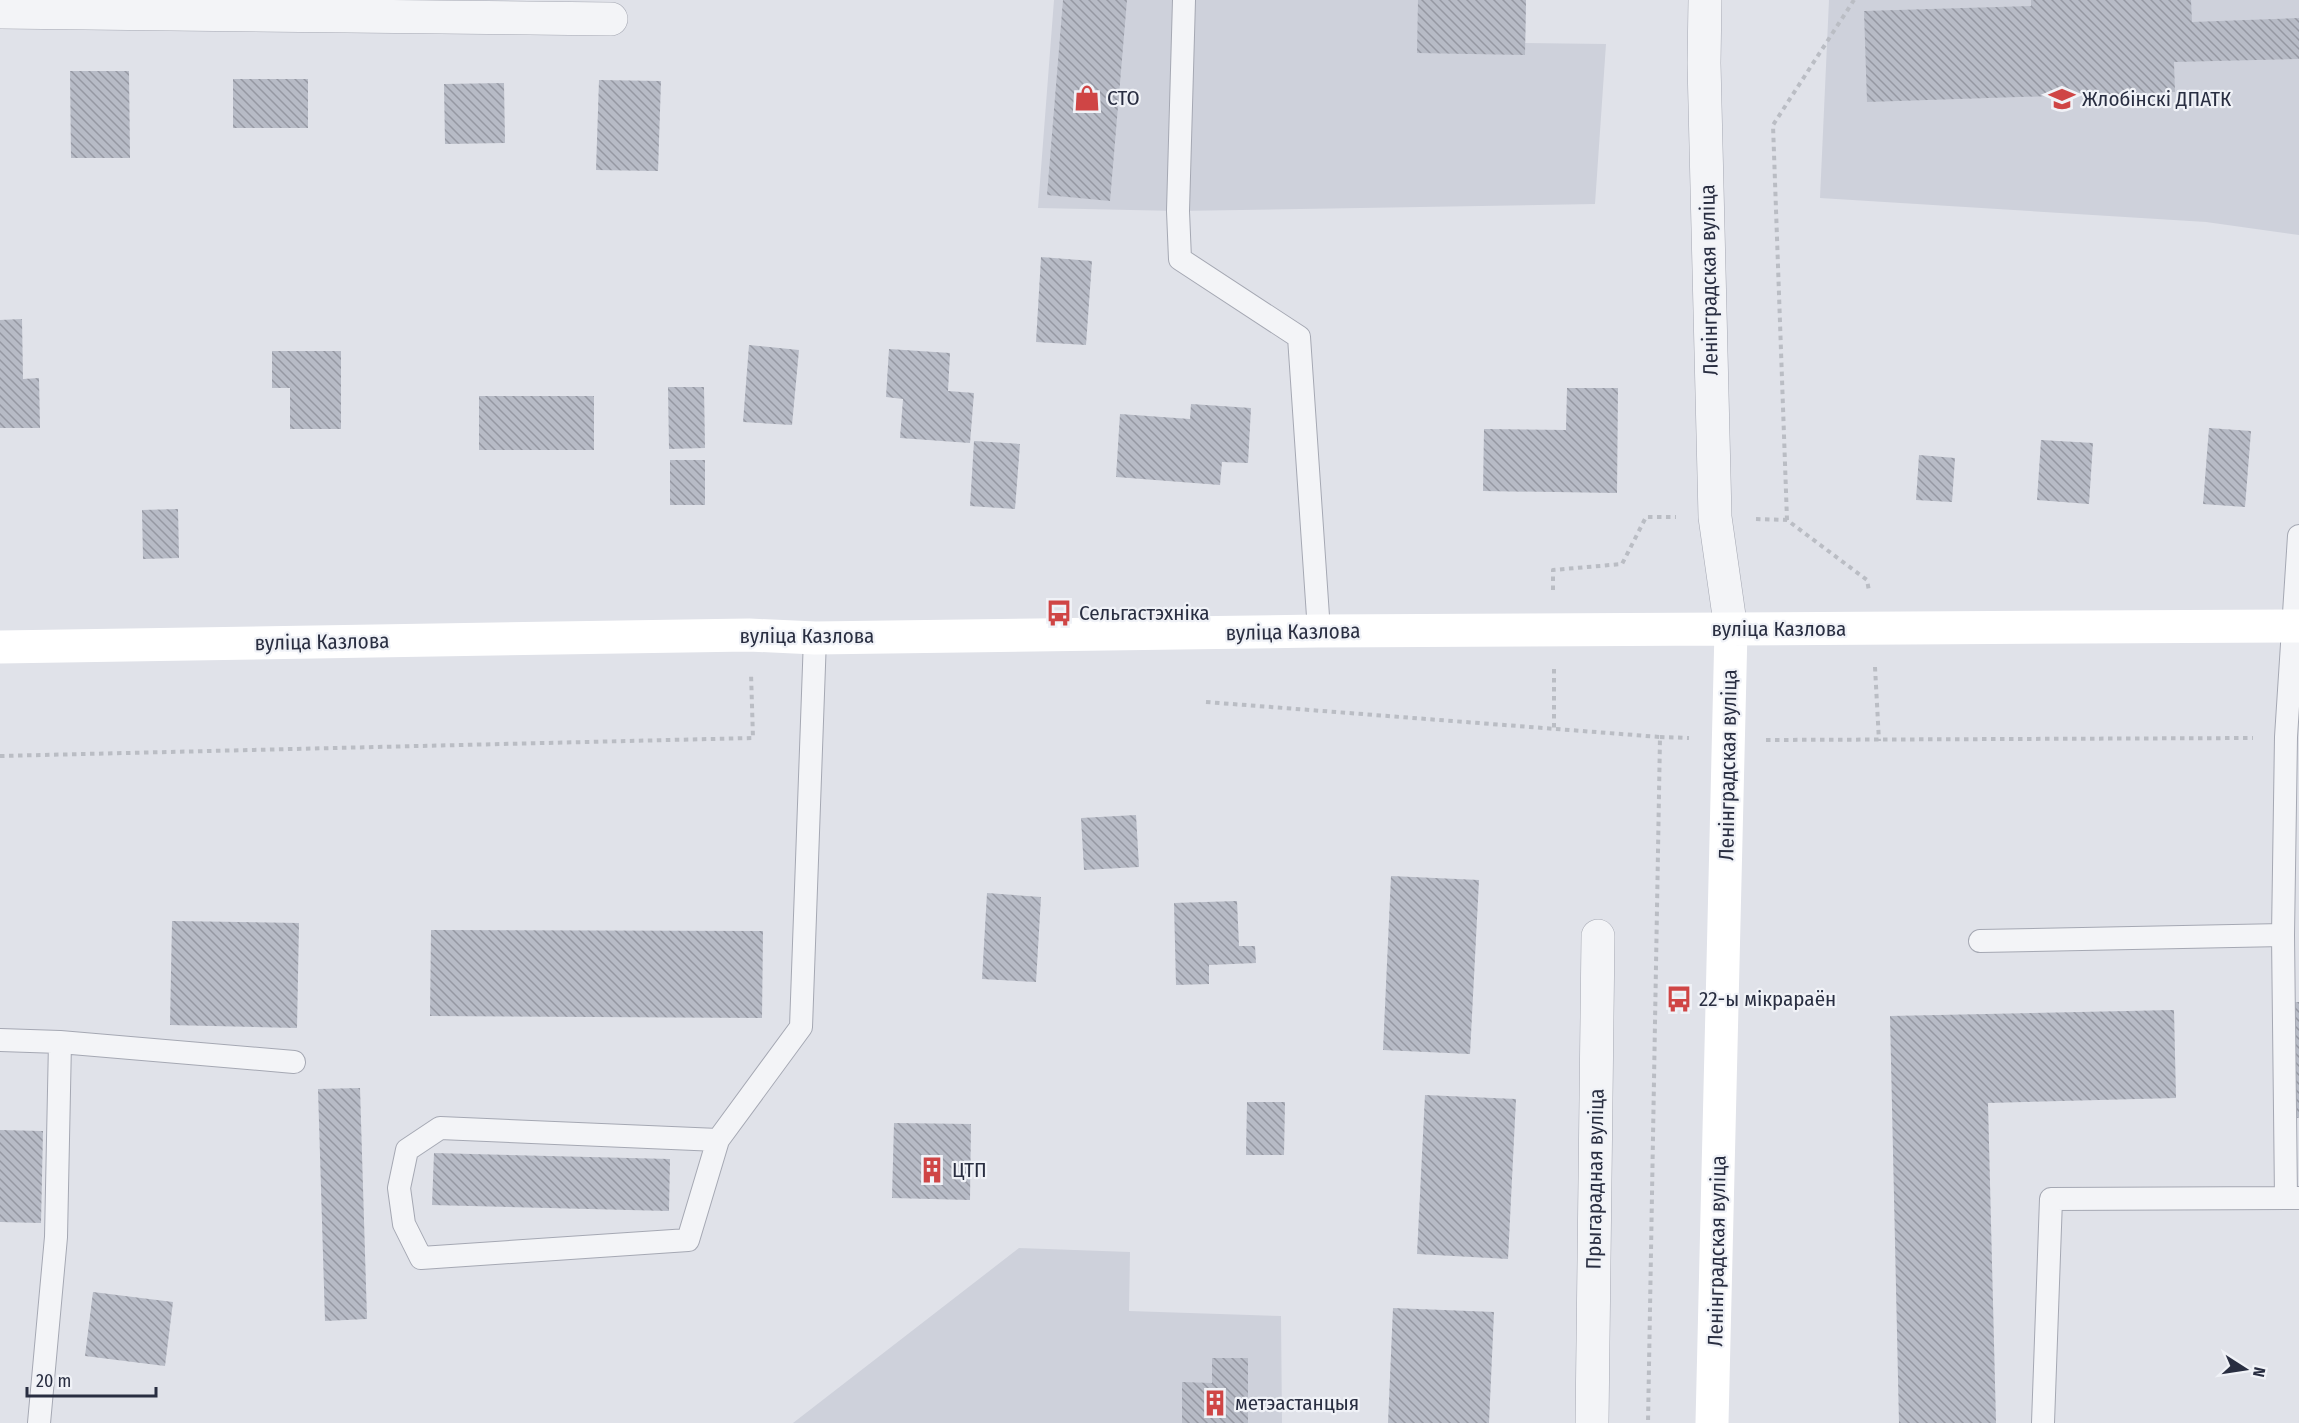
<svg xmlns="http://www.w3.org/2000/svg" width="2299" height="1423" viewBox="0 0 2299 1423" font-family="'Fira Sans Condensed',sans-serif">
	<defs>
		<pattern id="building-back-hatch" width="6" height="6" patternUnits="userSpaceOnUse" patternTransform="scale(1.5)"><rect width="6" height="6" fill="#b7bbc6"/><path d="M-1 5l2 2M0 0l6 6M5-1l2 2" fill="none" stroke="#9598a2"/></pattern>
	</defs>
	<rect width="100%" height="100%" fill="#e0e2e9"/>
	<path fill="#ced1db" d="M1054,0H1526L1525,43L1606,44L1595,204L1178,211L1038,208Z
		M1829,0H2299V235L2206,222L1820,198Z
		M1019,1248L1130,1252L1129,1311L1281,1316L1282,1423H793Z"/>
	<path fill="url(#building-back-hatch)" d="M1063,0H1127L1110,201L1047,195Z
		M1418,0H1526L1525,55L1417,53Z
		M2031,0H2191L2192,22L2299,18V59L2174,62L2175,92L1867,102L1864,11L2031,6Z
		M70,71H129L130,158H71Z
		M233,79H308V128H233Z
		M599,80L661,81L658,171L596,170Z
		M504,83L505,143L445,144L444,84Z
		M1041,257L1092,261L1086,345L1036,342Z
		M22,319L23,379L39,378L40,428H0V320Z
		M749,345L799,350L792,425L743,422Z
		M889,349L950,353L948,391L974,393L970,443L900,438L903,399L886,397Z
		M272,351H341V429H290V388H272Z
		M668,387H704L705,448L669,449Z
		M1567,388H1618L1617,493L1483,491L1484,429L1566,430Z
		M479,396H594V450H479Z
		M1191,404L1251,408L1248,463L1222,462L1220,485L1116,477L1120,414L1190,419Z
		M2209,428L2251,431L2245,507L2203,504Z
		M2041,440L2093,443L2089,504L2037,500Z
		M974,441L1020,444L1015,509L970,506Z
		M1919,455L1955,458L1952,502L1916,500Z
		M670,460H705V505H670Z
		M178,509L179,558L143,559L142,510Z
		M1136,815L1139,867L1084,870L1081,818Z
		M1391,876L1479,880L1470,1054L1383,1050Z
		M987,893L1041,897L1036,982L982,979Z
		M1237,901L1239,946H1255L1256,963L1209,965V984L1176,985L1174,903Z
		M172,921L299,923L297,1028L170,1025Z
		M431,930L763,931L762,1018L430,1016Z
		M2293,1002H2299V1118H2293Z
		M2174,1010L2176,1098L1988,1103L1996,1423H1899L1890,1016Z
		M360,1088L367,1319L325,1321L318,1089Z
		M1425,1095L1516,1099L1508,1259L1417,1254Z
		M1247,1102H1285L1284,1155H1246Z
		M894,1123L971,1124L970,1200L892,1198Z
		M0,1130L43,1131L41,1223L0,1222Z
		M434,1153L670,1159L669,1211L432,1205Z
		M93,1292L173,1302L165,1366L85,1356Z
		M1393,1308L1494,1312L1489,1423H1388Z
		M1212,1358H1248V1423H1182V1382L1212,1383Z"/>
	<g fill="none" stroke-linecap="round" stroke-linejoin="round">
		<g stroke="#a5a8b3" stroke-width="24">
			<path id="service" d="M1184,0L1178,211L1180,259L1299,337L1319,631
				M1980,941L2283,935
				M0,1040L60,1042L294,1062
				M718,1140L688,1240L421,1258L404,1224L399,1188L407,1150L440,1128L718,1140L801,1027L815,638
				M2286,1198L2283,935L2286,737L2299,536
				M39,1423L56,1237L60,1042
				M2043,1423L2051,1199L2299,1198"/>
		</g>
		<g stroke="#a5a8b3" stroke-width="34">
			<path id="minor" d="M0,12L611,19
				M1592,1423L1598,936"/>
		</g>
		<g stroke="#a5a8b3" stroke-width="34">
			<path id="tertiary" d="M1705,0L1704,63L1715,517L1731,630"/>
		</g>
		<path stroke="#babdc4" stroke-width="4" stroke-dasharray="4.5 4.5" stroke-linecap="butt" d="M1756,519L1787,520L1867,580L1869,591
			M1787,520L1773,125L1854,0
			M1553,590V570L1622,564L1646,517H1676
			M1875,667L1879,741
			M1554,669V729
			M1206,702L1660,737L1648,1423
			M1660,737L1689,738
			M1766,740L2253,738
			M0,756L753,738L751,673"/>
		<use href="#service" stroke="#f3f4f7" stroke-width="22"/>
		<use href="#minor" stroke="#f3f4f7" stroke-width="33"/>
		<use href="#tertiary" stroke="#f3f4f7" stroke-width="33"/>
		<path stroke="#fff" stroke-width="33" d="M0,647L749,635L815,638L1319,631L2299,626
			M1712,1423L1731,630"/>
	</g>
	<defs>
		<g id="shop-bare" transform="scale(2.07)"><path d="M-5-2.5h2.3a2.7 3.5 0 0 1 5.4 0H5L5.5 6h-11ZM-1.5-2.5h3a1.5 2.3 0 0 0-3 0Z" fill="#cf4545" stroke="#f0f2f7" stroke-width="2.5" paint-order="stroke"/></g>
		<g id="university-bare" transform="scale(2.07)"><path d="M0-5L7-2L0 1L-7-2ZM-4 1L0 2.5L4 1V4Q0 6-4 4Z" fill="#cf4545" stroke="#f0f2f7" stroke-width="2.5" paint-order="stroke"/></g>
		<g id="bus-bare" transform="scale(2.07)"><path d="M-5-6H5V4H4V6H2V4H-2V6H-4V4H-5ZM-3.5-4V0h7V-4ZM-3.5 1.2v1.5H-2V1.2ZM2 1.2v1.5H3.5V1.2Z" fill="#cf4545" stroke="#f0f2f7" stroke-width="2.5" paint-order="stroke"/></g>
		<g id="building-bare" transform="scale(2.07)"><path d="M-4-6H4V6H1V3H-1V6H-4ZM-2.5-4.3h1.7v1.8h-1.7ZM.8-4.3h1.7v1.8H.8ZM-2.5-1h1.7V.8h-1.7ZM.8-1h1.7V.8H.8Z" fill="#cf4545" stroke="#f0f2f7" stroke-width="2.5" paint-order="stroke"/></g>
	</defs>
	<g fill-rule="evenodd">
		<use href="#shop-bare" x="1087" y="98"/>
		<use href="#university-bare" x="2062" y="99"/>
		<use href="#bus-bare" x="1059" y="613"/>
		<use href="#bus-bare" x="1679" y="999"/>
		<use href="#building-bare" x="932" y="1170"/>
		<use href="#building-bare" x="1215" y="1403"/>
	</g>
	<g text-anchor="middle" stroke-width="4.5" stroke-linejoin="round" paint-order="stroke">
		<g font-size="21" fill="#292e41" stroke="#f0f2f7" text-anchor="start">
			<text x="1107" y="105">СТО</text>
			<text x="2082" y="106">Жлобінскі ДПАТК</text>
			<text x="1079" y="620">Сельгастэхніка</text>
			<text x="1699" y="1006">22-ы мікрараён</text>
			<text x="952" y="1177">ЦТП</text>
			<text x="1235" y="1410">метэастанцыя</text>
		</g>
		<g font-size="21" fill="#292e41" stroke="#f0f2f7">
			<text transform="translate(1709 280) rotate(-91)" y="7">Ленінградская вуліца</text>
			<text x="1779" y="636">вуліца Казлова</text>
			<text transform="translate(1293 632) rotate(-1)" y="7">вуліца Казлова</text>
			<text x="807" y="643">вуліца Казлова</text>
			<text transform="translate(322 642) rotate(-1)" y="7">вуліца Казлова</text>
			<text transform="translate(1728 765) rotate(-89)" y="7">Ленінградская вуліца</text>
			<text transform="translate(1595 1179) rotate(-89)" y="7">Прыгарадная вуліца</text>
			<text transform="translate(1717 1251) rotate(-89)" y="7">Ленінградская вуліца</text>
		</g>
	</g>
	<g transform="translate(2245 1369) rotate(102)" stroke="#f0f2f7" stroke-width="4.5" paint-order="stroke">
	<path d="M0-4.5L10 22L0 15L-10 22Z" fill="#292e41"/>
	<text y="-9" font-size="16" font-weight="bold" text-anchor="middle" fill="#292e41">N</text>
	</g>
	<path d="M27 1387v9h129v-9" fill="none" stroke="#292e41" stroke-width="3"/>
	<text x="36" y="1387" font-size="18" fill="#292e41" stroke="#f0f2f7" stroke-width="4.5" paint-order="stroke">20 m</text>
</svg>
